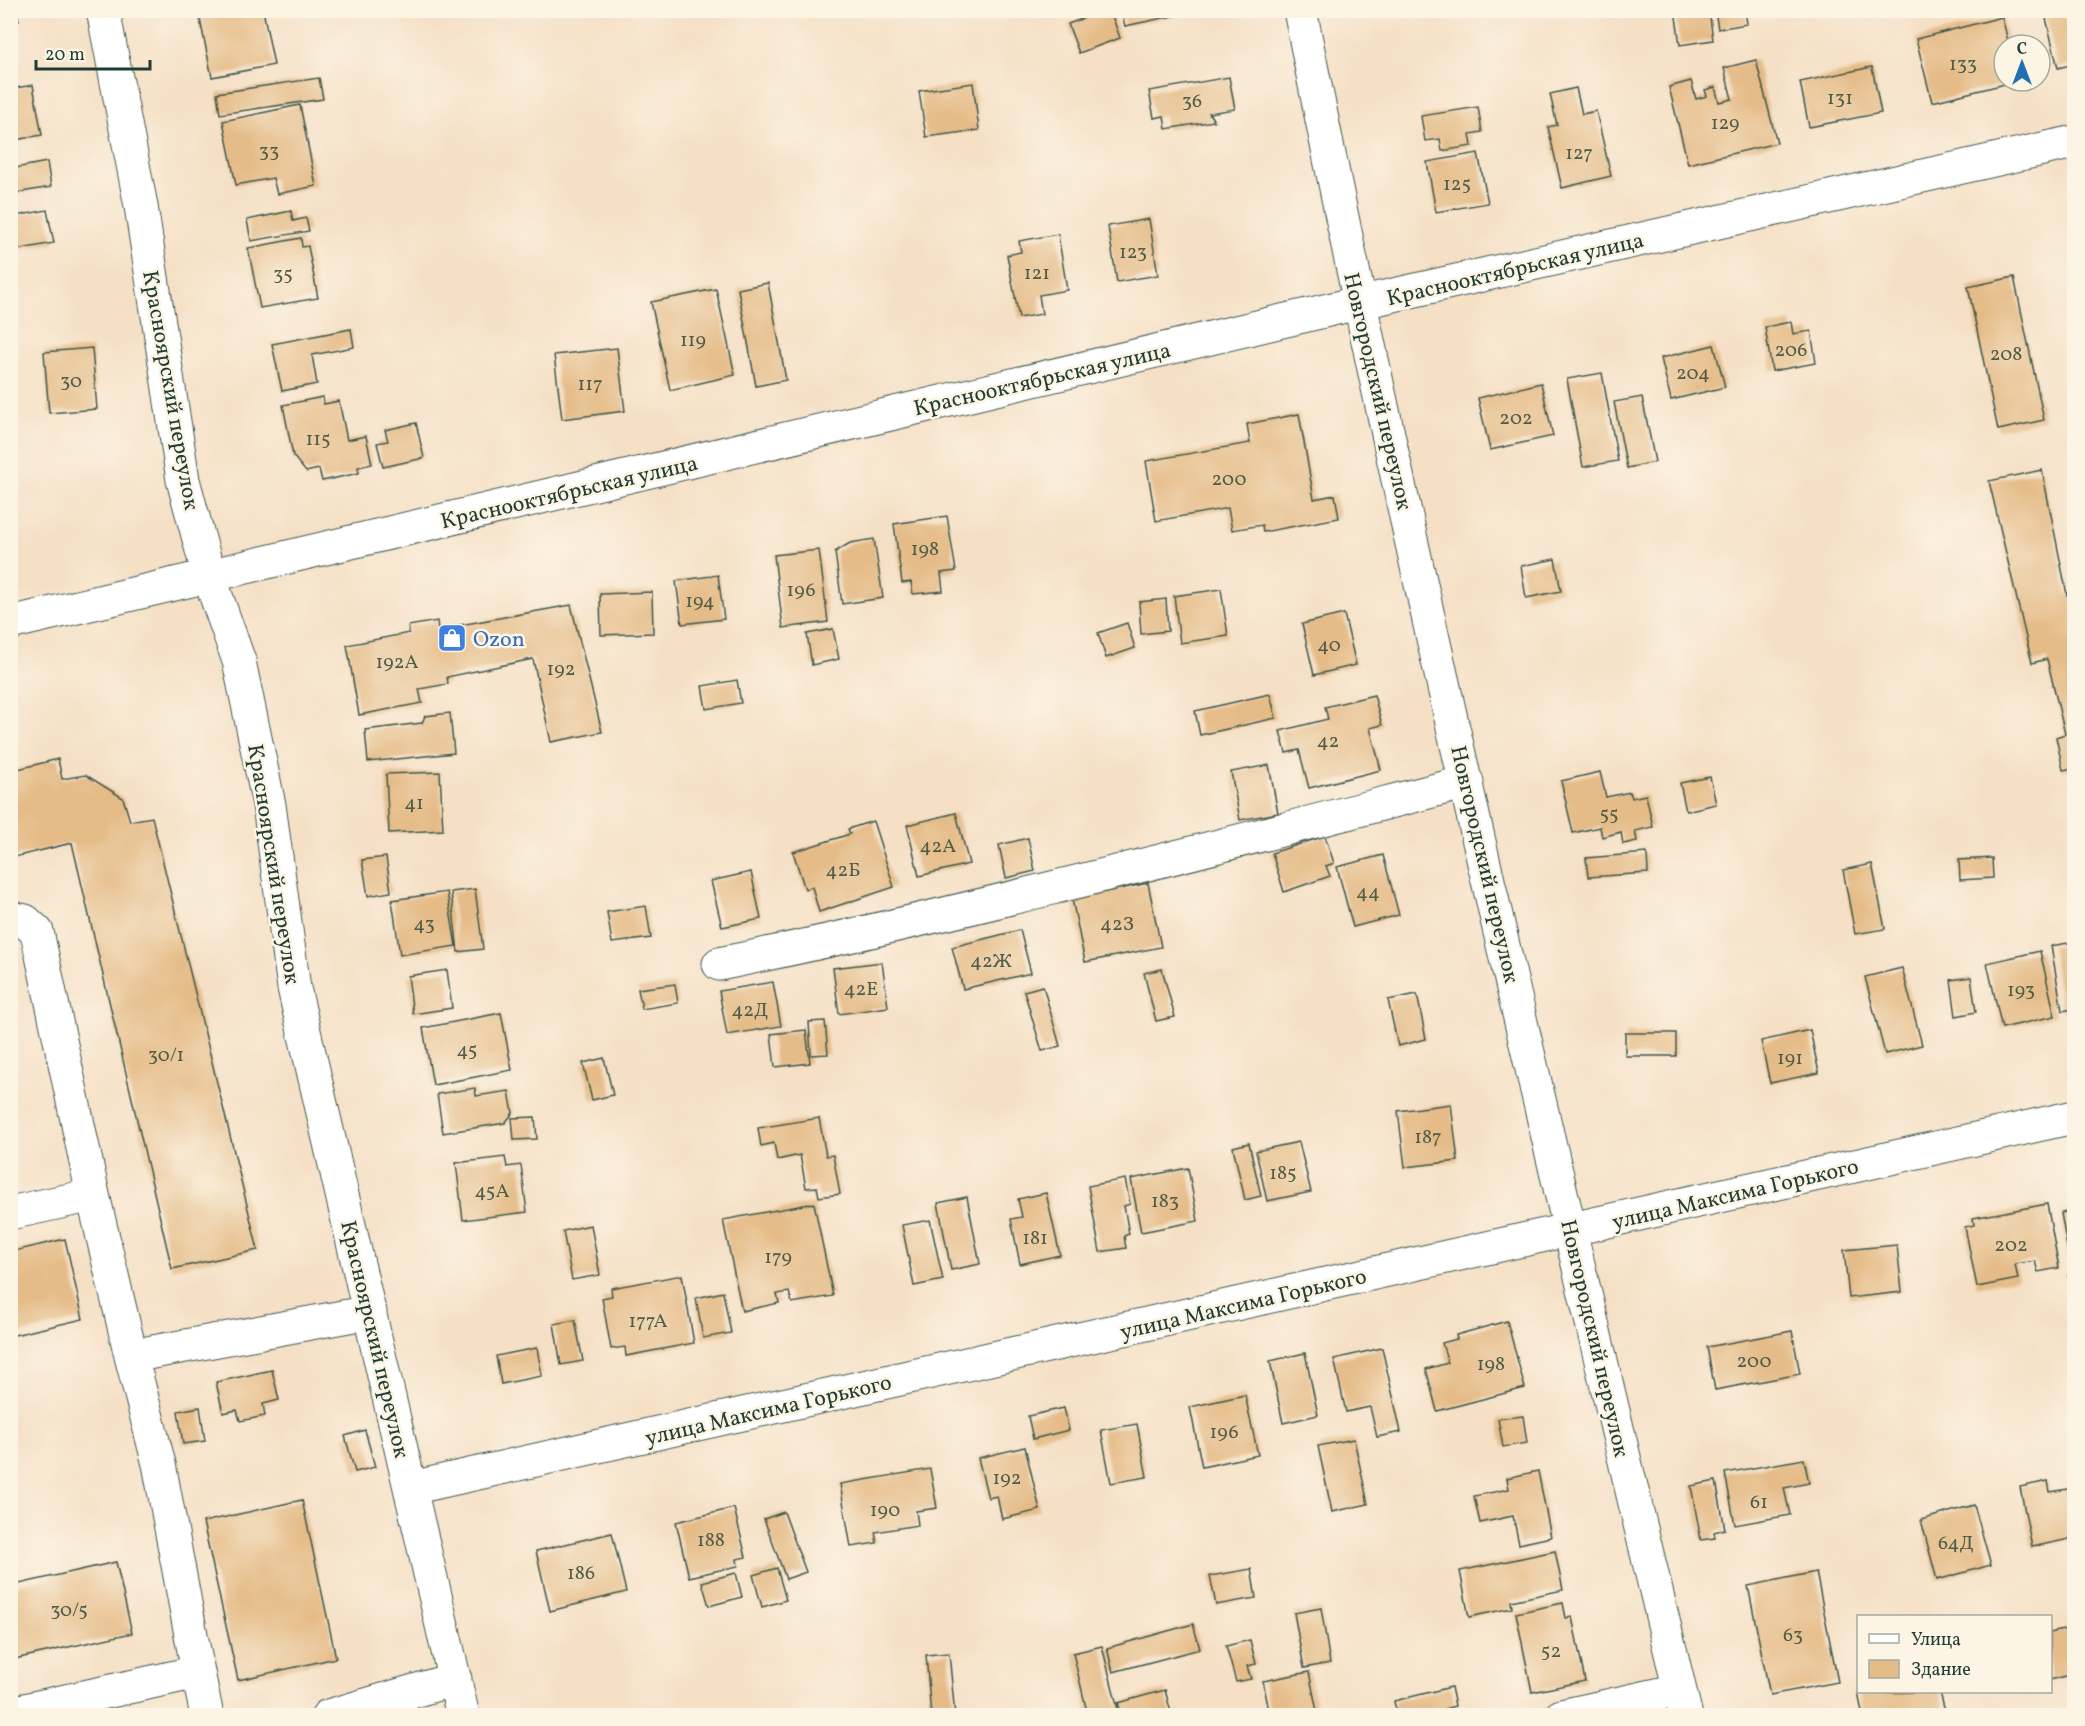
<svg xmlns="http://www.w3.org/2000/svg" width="2085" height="1726" viewBox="0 0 2085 1726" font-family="Vollkorn,serif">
	<rect width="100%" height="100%" fill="#fcf5e5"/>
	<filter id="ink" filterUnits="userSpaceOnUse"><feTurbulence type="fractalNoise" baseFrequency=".0167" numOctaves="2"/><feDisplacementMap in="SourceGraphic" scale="12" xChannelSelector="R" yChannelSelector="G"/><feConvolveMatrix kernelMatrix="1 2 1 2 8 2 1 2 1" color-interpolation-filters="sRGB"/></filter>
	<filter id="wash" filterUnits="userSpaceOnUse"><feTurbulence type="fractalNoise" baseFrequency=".008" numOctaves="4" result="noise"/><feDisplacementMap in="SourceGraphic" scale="24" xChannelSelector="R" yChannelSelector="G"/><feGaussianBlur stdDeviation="1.35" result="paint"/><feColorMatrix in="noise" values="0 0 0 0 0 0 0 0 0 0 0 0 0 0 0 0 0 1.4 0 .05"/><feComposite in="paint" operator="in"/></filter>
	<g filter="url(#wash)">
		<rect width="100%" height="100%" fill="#f5e0c6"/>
		<g id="blocks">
			<path fill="#e5bc88" d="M10,10H17L19,21L10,23Z
				M198,10H263L274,65L212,77Z
				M1106,10H1110L1120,38L1079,53L1068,24Z
				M1121,10H1192V12L1125,26Z
				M1675,10H1709L1713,40L1680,45Z
				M1715,10H1745L1747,24L1718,29Z
				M2044,10H2074V64L2058,68Z
				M2002,17L2009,45H2004V81L2013,82L1932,102L1916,39Z
				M1756,60L1777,143L1688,164L1669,87L1691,81L1696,99L1707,96L1705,90L1715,87L1719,102L1732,99L1724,68Z
				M1872,67L1881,113L1809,127L1800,82Z
				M1229,77L1235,109L1209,113L1214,121L1166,129L1164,116L1154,118L1149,91Z
				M319,78L323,99L220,114L217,93Z
				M973,83L979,130L926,137L919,91Z
				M33,85L42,135L10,141V89Z
				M1576,88L1582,114L1596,111L1611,176L1562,188L1548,127L1557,125L1550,94Z
				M300,105L316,186L277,194L273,178L236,185L223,121Z
				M1478,107L1482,132L1470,134L1472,146L1442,151L1440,139L1425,141L1421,116Z
				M1478,153L1488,203L1436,212L1427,162Z
				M47,162L51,187L10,194V169Z
				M47,210L54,243L10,251V217Z
				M291,211L293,221L306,218L309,231L251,241L247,220Z
				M1149,219L1158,275L1117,282L1108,226Z
				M1058,234L1067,290L1039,295L1042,314L1019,318L1007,255L1021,252L1019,241Z
				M301,238L302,247L308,246L318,298L260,308L248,248Z
				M2014,277L2044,420L1998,430L1968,287Z
				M768,283L786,380L756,386L738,289Z
				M716,289L735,375L670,390L651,302Z
				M1791,322L1793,334L1811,331L1816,363L1772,371L1765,327Z
				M351,329L354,347L312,355L317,384L282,391L272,344Z
				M1714,345L1725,387L1671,400L1661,358Z
				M92,348L97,409L49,413L44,352Z
				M617,348L625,411L562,419L554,355Z
				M1602,373L1618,461L1583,467L1567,379Z
				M1541,383L1553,436L1490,450L1478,398Z
				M323,397L324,404L339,401L347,440L366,436L372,464L358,467L359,473L322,481L319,469L306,472L293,456L283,405Z
				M1642,397L1655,462L1627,468L1614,402Z
				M1299,414L1314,499L1335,495L1339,518L1263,532L1262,525L1232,530L1228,508L1156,521L1146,461L1250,443L1247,424Z
				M416,423L424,458L383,467L377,443L388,441L385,430Z
				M2042,470L2067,595L2074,593V768L2063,770L2056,737L2065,734L2047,659L2032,663L1989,481Z
				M947,516L956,571L941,573L943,591L913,594L911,582L902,583L894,524Z
				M874,539L883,598L842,604L835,552L850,543Z
				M819,550L828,622L783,628L774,555Z
				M1555,559L1561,591L1526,598L1521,566Z
				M718,575L724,619L682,624L676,581Z
				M1221,589L1228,636L1180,643L1174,596Z
				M652,592L653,633L601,635L600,594Z
				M1166,599L1168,631L1141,634L1139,602Z
				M571,605L602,732L551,742L533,659L447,677L448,684L419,689L422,703L359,715L347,645L409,633L408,626L437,621L438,629Z
				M1344,614L1356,665L1314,675L1302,624Z
				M1127,623L1135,648L1106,658L1098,633Z
				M833,629L839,659L812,665L807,634Z
				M737,680L741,703L706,709L702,686Z
				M1270,694L1276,718L1200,735L1195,711Z
				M1374,695L1382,725L1370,728L1381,770L1309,788L1299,750L1286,753L1280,731L1328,719L1325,707Z
				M450,713L454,753L368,762L365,730L422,723L425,716Z
				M58,759L62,779L86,775L123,798L130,821L152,817L258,1250L172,1269L72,843L10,858V771Z
				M1269,765L1278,813L1240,820L1231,772Z
				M440,772L443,830L389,833L386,774Z
				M1600,772L1606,797L1630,792L1632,798L1646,795L1653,827L1635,831L1637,841L1623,844L1621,832L1602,837L1600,827L1573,833L1561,781Z
				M1710,777L1716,804L1686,811L1680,783Z
				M956,813L969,864L919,876L907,825Z
				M873,821L894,887L819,912L812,887L805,889L793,852L850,834L848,829Z
				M1325,836L1334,863L1326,866L1330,876L1284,892L1272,853Z
				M1028,838L1035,871L1006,878L999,845Z
				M1647,853L1648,873L1588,877L1586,858Z
				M1383,855L1399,915L1353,927L1337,867Z
				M386,857L391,892L368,896L362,860Z
				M1992,858L1993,878L1960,880L1959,860Z
				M1872,864L1885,929L1855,934L1843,870Z
				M751,872L761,919L722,927L711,881Z
				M1148,883L1161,947L1085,962L1072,899Z
				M475,889L483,949L458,952L451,892Z
				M447,892L456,946L400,955L392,900Z
				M646,906L651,938L612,943L607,912Z
				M1020,930L1031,973L963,989L952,947Z
				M2074,942V1009L2062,1011L2051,946Z
				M2040,951L2055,1016L2002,1028L1987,963Z
				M882,962L888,1007L839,1014L833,968Z
				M1902,968L1922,1045L1885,1054L1865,977Z
				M1162,969L1175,1017L1156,1021L1144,973Z
				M447,970L452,1008L413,1014L408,976Z
				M1971,977L1976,1012L1956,1016L1951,980Z
				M773,982L781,1026L727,1035L719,991Z
				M675,984L678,1003L642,1009L638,989Z
				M1043,986L1060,1046L1042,1051L1024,991Z
				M1417,994L1426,1039L1398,1046L1388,1000Z
				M501,1013L512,1070L433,1085L423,1028Z
				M825,1021L828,1054L811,1055L809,1022Z
				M806,1030L810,1063L775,1067L771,1034Z
				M1810,1030L1819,1073L1770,1083L1761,1041Z
				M1625,1033H1676V1056H1625Z
				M604,1058L613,1095L592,1100L583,1063Z
				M475,1088L476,1096L509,1091L513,1113L505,1123L443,1133L437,1094Z
				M1451,1104L1458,1161L1405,1167L1398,1111Z
				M535,1117L537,1139L514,1140L512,1118Z
				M819,1118L826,1156L833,1155L840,1194L819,1197L817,1187L806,1188L800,1155L777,1160L774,1143L761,1146L758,1128Z
				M1299,1142L1311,1192L1267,1201L1256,1151Z
				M1249,1143L1261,1196L1245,1200L1233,1147Z
				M505,1157L507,1167L521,1165L527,1212L463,1220L456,1163Z
				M1188,1168L1198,1221L1141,1232L1131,1179Z
				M1125,1179L1130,1204L1124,1206L1129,1234L1124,1236L1126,1248L1100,1252L1088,1186Z
				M1046,1193L1060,1255L1020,1264L1011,1219L1022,1217L1018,1199Z
				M967,1197L980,1264L951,1270L938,1203Z
				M814,1203L833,1296L792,1303L789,1292L777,1294L779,1303L742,1311L723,1220Z
				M2047,1204L2059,1268L2038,1272L2035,1261L2015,1264L2018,1279L1977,1287L1965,1227L1974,1225L1973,1218Z
				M2074,1211V1268L2071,1269L2061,1213Z
				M930,1220L943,1280L914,1286L902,1225Z
				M591,1225L600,1275L572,1280L563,1231Z
				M65,1239L83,1319L10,1336V1252Z
				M1897,1245L1902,1292L1849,1298L1844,1250Z
				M2074,1273V1308H2073L2068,1275Z
				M682,1275L694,1343L626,1356L625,1347L611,1349L602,1298L612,1296L611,1288Z
				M723,1292L731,1333L703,1338L696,1298Z
				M575,1320L583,1361L561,1365L554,1324Z
				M1507,1321L1525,1388L1437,1411L1426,1369L1448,1363L1442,1343L1457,1339L1456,1335Z
				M1792,1331L1800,1374L1715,1390L1707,1347Z
				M537,1348L542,1376L501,1384L496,1356Z
				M1382,1348L1401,1432L1377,1437L1370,1407L1346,1412L1334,1359Z
				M1305,1353L1318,1415L1283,1423L1270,1361Z
				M272,1370L279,1400L263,1404L265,1416L240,1421L237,1410L223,1413L216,1382Z
				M1245,1395L1258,1455L1202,1467L1190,1407Z
				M200,1407L205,1441L183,1444L178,1411Z
				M1064,1408L1069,1430L1033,1439L1028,1416Z
				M1523,1416L1527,1443L1503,1447L1498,1419Z
				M1137,1424L1147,1477L1111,1483L1101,1430Z
				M365,1430L375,1467L355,1472L345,1436Z
				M1354,1439L1368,1504L1332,1512L1318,1446Z
				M1025,1447L1040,1510L1002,1519L997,1496L988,1498L978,1458Z
				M1804,1459L1809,1483L1784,1488L1790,1515L1735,1525L1725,1473Z
				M930,1469L937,1508L916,1511L918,1525L875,1532L877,1543L851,1547L840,1484Z
				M1538,1471L1551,1537L1519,1544L1513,1516L1480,1523L1474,1496L1509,1489L1507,1478Z
				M1716,1481L1725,1529L1714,1532L1715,1538L1701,1540L1691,1486Z
				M2048,1481L2050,1492L2074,1488V1538L2032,1547L2020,1487Z
				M302,1500L336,1658L238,1680L203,1522Z
				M1974,1505L1991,1565L1937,1580L1921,1520Z
				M734,1508L746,1557L737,1559L738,1566L689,1577L676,1522Z
				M784,1512L806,1572L786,1579L764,1519Z
				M612,1533L626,1592L550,1611L536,1551Z
				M1555,1551L1563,1590L1511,1601L1512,1608L1469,1617L1460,1571Z
				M116,1562L132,1633L10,1660V1586Z
				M777,1568L786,1600L762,1607L753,1575Z
				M1251,1569L1256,1598L1216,1605L1210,1576Z
				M1816,1572L1838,1682L1770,1695L1748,1586Z
				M736,1573L742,1597L709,1606L702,1582Z
				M1563,1603L1566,1618L1572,1617L1585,1681L1532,1692L1516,1613Z
				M1321,1608L1330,1663L1304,1668L1294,1613Z
				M1193,1624L1200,1649L1113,1672L1107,1648Z
				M2072,1628L2074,1674L2050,1680V1633Z
				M1250,1640L1256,1664L1247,1666L1251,1679L1236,1682L1226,1646Z
				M1102,1646L1119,1713L1088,1716L1073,1653Z
				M949,1653L955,1716H931L926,1655Z
				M1309,1672L1318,1716H1270L1263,1681Z
				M1451,1687L1455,1706L1444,1709L1446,1716H1397L1394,1701Z
				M1165,1690L1172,1716H1122L1118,1703Z
				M1940,1692L1946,1716H1850L1862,1712L1858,1693Z"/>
		</g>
	</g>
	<g filter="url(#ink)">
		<use href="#blocks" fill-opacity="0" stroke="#3f554a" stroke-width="1.5"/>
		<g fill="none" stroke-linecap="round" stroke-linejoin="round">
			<g stroke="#3f554a" stroke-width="35">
				<path id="minor" d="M103,10L141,206L183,480L209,576L239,661L269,805L294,988L463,1716
					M1300,10C1413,582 1550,1149 1686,1716
					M10,918L25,921L37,932L93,1195L131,1356L370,1312
					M719,964C971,912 1219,846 1467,782
					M10,1213L93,1195
					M411,1488L2074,1117
					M198,1672L207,1716
					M10,1713L198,1672L159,1464L131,1356
					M328,1716L455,1679
					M1561,1716L1679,1690"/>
			</g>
			<g stroke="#3f554a" stroke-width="35">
				<path id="major" d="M10,623L1358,303L2074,142"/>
			</g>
			<use href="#minor" stroke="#fff" stroke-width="33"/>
			<use href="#major" stroke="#fff" stroke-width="33"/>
		</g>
	</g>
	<defs>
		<g id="shop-square" transform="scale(1.5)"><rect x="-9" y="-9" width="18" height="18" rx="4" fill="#3f7fe0" stroke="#fcf5e5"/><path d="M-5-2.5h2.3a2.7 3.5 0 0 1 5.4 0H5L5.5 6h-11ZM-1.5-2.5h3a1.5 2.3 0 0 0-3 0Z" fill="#fff"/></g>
	</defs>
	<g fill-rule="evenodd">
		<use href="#shop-square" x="452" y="638"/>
	</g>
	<g text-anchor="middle" stroke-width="5" stroke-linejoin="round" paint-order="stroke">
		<g font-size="20" fill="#505d49">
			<text x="1963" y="70">133</text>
			<text x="1840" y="104">131</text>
			<text x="1192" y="107">36</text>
			<text x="1725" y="129">129</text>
			<text x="269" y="157">33</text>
			<text x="1579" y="159">127</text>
			<text x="1457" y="190">125</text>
			<text x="1133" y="258">123</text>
			<text x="1037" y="279">121</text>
			<text x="283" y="280">35</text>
			<text x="693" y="346">119</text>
			<text x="1791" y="356">206</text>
			<text x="2006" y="360">208</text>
			<text x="1693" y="379">204</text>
			<text x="71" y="387">30</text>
			<text x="590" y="390">117</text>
			<text x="1516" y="424">202</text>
			<text x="318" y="445">115</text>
			<text x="1229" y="485">200</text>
			<text x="925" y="555">198</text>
			<text x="801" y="596">196</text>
			<text x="700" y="607">194</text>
			<text x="1329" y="651">40</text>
			<text x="397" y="668">192А</text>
			<text x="561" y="675">192</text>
			<text x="1328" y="747">42</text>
			<text x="414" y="809">41</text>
			<text x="1609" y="820">55</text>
			<text x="938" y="852">42А</text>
			<text x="843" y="876">42Б</text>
			<text x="1368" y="898">44</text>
			<text x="424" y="930">43</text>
			<text x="1117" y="930">42З</text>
			<text x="991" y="967">42Ж</text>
			<text x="861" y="995">42Е</text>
			<text x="2021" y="996">193</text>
			<text x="750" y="1016">42Д</text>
			<text x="467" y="1056">45</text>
			<text x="166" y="1061">30/1</text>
			<text x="1790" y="1064">191</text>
			<text x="1428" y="1143">187</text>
			<text x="1283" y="1179">185</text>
			<text x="492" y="1197">45А</text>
			<text x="1165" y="1207">183</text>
			<text x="1035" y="1244">181</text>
			<text x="2011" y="1251">202</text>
			<text x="778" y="1263">179</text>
			<text x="648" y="1327">177А</text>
			<text x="1754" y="1367">200</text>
			<text x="1491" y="1370">198</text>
			<text x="1224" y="1438">196</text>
			<text x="1007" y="1484">192</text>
			<text x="1759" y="1508">61</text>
			<text x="885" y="1516">190</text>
			<text x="711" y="1546">188</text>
			<text x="1956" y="1549">64Д</text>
			<text x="581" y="1579">186</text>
			<text x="69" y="1616">30/5</text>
			<text x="1793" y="1641">63</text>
			<text x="1551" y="1657">52</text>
		</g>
		<g font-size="22" fill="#1f3d34" stroke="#fcf5e5">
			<text transform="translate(1515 268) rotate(-13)" y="8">Краснооктябрьская улица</text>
			<text transform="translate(1042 378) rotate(-13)" y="8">Краснооктябрьская улица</text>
			<text transform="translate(172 390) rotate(80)" y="8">Красноярский переулок</text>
			<text transform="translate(1379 391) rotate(77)" y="8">Новгородский переулок</text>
			<text transform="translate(569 491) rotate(-13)" y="8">Краснооктябрьская улица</text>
			<text transform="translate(275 864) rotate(81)" y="8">Красноярский переулок</text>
			<text transform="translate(1486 864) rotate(77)" y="8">Новгородский переулок</text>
			<text transform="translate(1735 1193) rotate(-13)" y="8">улица Максима Горького</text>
			<text transform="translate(1243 1303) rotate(-13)" y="8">улица Максима Горького</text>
			<text transform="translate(1596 1338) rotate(77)" y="8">Новгородский переулок</text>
			<text transform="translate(376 1339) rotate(77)" y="8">Красноярский переулок</text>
			<text transform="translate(768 1409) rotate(-13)" y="8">улица Максима Горького</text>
		</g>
		<g font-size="22" fill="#366cbe" stroke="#fcf5e5" text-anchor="start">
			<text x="473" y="646">Ozon</text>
		</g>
	</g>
	<rect width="2085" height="1726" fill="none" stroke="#fcf5e5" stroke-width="36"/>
	<rect x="1857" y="1615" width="195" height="78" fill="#fcf5e5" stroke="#a4ab9e" stroke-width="1.5"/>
	<rect x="1869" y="1634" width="30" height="9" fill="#ffffff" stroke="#a4ab9e" stroke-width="1.5"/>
	<text x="1911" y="1645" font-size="18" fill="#1f3d34">Улица</text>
	<rect x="1869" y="1660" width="30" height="18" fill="#e5bc88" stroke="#a4ab9e" stroke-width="1.5"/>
	<text x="1911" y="1675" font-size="18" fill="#1f3d34">Здание</text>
	<g transform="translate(2022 63)"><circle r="28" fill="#fcf5e5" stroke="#a4ab9e" stroke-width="1.5"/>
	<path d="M0-4.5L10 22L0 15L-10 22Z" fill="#1f6fb2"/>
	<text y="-9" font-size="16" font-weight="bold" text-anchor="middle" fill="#1f3d34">С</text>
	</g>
	<path d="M36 60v9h114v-9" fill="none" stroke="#1f3d34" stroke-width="3"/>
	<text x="45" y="60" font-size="18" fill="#1f3d34" stroke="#fcf5e5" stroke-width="4.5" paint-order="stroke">20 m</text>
</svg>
